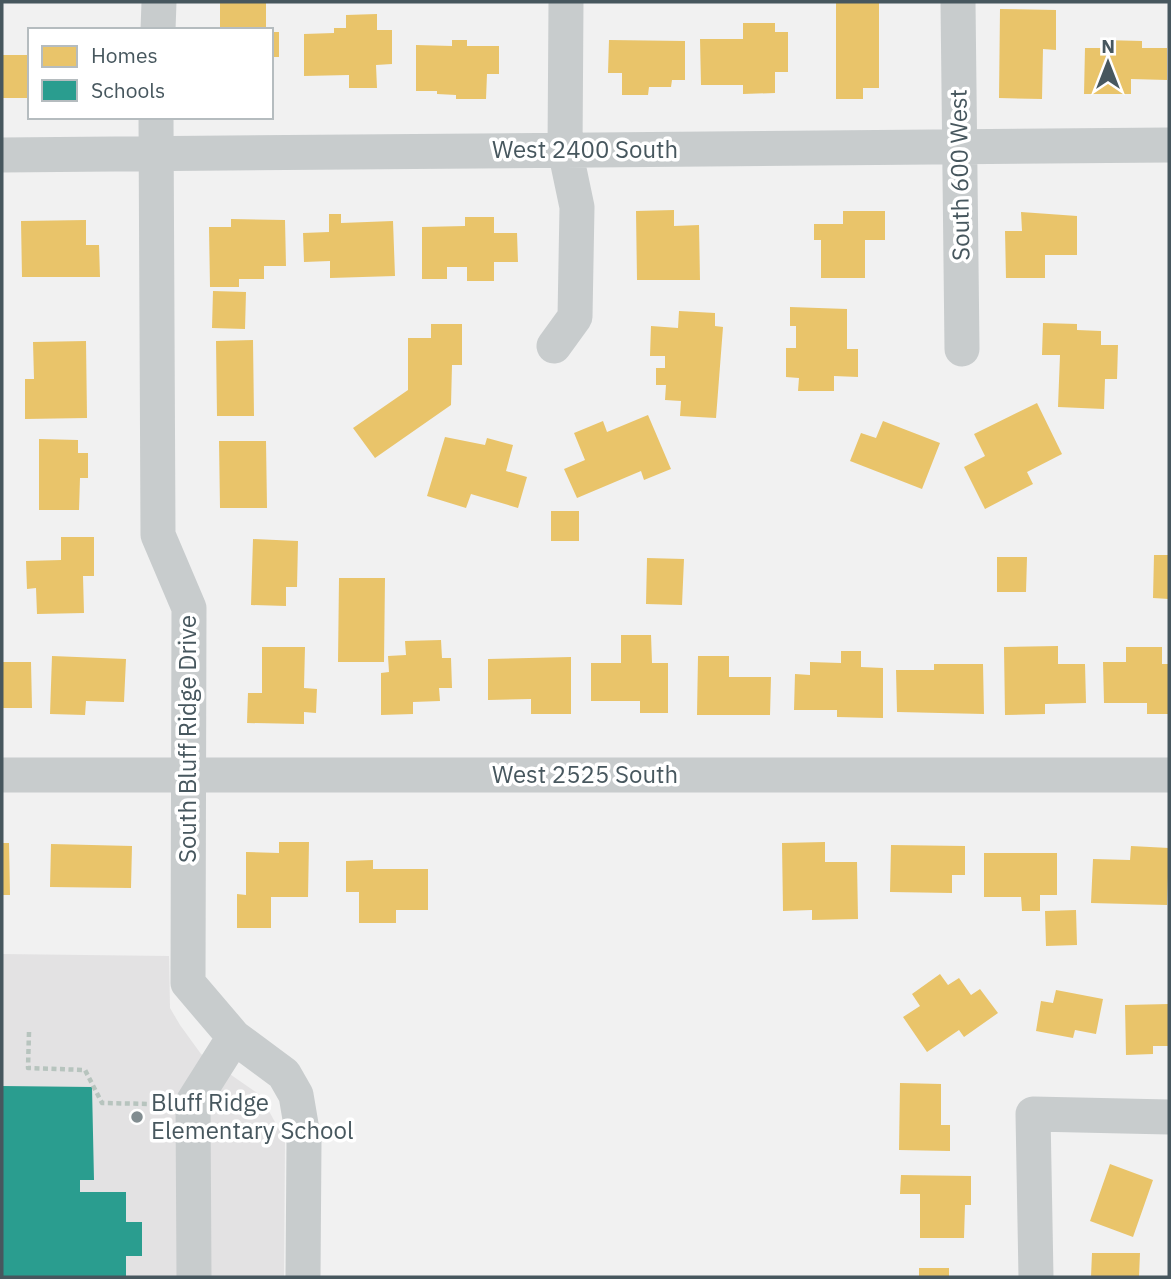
<svg xmlns="http://www.w3.org/2000/svg" width="1171" height="1279" viewBox="0 0 1171 1279" font-family="'IBM Plex Sans',sans-serif">
	<rect width="100%" height="100%" fill="#f1f1f1"/>
	<path fill="#e3e2e3" d="M2,954L169,956L170,1008L180,1025L201,1054L260,1095L285,1140L284,1277H2Z"/>
	<path fill="#e9c46a" d="M220,2H266V30H220Z
		M836,3H879V88H863V99H836Z
		M1000,9L1056,10V50L1043,49L1042,99L999,98Z
		M377,14V30H392V64L376,65L377,88H349V75L304,76V34L334,33V28H346V15Z
		M743,23H775V32H788V72H775V93L743,94V85H701L700,39H743Z
		M271,32H279V57H271Z
		M452,40H467V46H499V74H487L486,99H456V95L437,94V91H416V45L452,46Z
		M609,40L685,41V80H672L671,87H649L648,95H622V73H608Z
		M1103,40L1142,41V48H1167V80L1131,79V94H1084L1085,48H1102Z
		M2,55H30V98H2Z
		M674,210V226L699,225L700,280H637L636,211Z
		M843,211H885V240H865V278H821V240H814V224H843Z
		M1021,212L1077,216V255H1045V278H1006L1005,231H1022Z
		M329,214H341V223L393,221L395,276L330,278V261L304,262L303,233L329,232Z
		M465,217H494V233H517L518,262H494V281H467V267H447V279H422V227L465,226Z
		M231,219L285,220L286,266H264V279H239V287H210L209,227H231Z
		M86,220V245H99L100,277H22L21,221Z
		M213,291L246,292L245,329L212,328Z
		M790,307L847,309V349H858V377L834,376V391H798L799,378L786,377V348H796V326H790Z
		M679,311L715,313V326L723,327L716,418L680,416L681,401L665,400L666,385H656V368H665V356H650L651,326L678,328Z
		M1043,323L1077,324V330L1101,331V345H1118L1117,379H1105L1104,409L1058,407L1060,355H1042Z
		M431,324H462V365H452L451,405L375,458L353,428L408,390V338H431Z
		M253,340L254,416H217L216,341Z
		M86,341L87,418L25,419V379H34L33,342Z
		M1037,403L1062,454L1027,472L1033,484L985,509L964,467L985,456L974,434Z
		M648,415L671,469L644,480L641,471L577,498L564,469L585,460L574,433L603,421L607,432Z
		M883,421L940,443L922,489L850,461L861,433L876,438Z
		M445,437L485,445L487,438L513,445L506,471L527,477L518,508L471,494L466,508L427,496Z
		M39,439L78,440V453H88V478H80L79,510H39Z
		M219,441H266L267,508H220Z
		M551,511H579V541H551Z
		M61,537H94V576H83L84,613L37,614L36,588L27,589L26,561L61,560Z
		M253,539L298,541L297,587H286V606L251,605Z
		M1154,555H1169V599L1153,598Z
		M997,557H1027L1026,592H997Z
		M647,558L684,559L682,605L646,604Z
		M339,578H385L384,662H338Z
		M621,635H651L652,663H668V713H640V701H591V663H621Z
		M441,640L442,658H451L452,688H439L440,701L413,702V714L381,715V673L389,672L388,656L406,655L405,641Z
		M1058,646V664H1085L1086,703L1045,704V714L1005,715L1004,647Z
		M262,647H305L304,688L317,689L316,713L304,712V724L247,723L248,693H262Z
		M1126,647H1162V664H1169V714H1147V703H1104L1103,662H1126Z
		M841,651H861V667L883,668V718L837,717V710H794L795,674L810,675V662L841,663Z
		M52,656L126,659L124,702L86,701L85,715L50,714Z
		M698,656H729V677H771L770,715H697Z
		M571,657V714H531V699L488,700V659Z
		M2,662H31L32,708H2Z
		M934,664H983L984,714L897,712L896,670H934Z
		M279,842H309L308,897H271V928H237V894L246,895V852L279,853Z
		M825,842V862H857L858,919L812,920V910L783,911L782,843Z
		M2,843H9L10,895H2Z
		M51,844L132,846L131,888L50,887Z
		M891,845L965,846V875H952V893L890,892Z
		M1131,846L1169,848L1167,905L1091,903L1093,859L1130,860Z
		M984,853H1057V895H1040V911H1022L1021,897H984Z
		M373,860V869H428V910H396V923H359V892H346V861Z
		M1076,910L1077,945L1046,946L1045,911Z
		M940,974L948,985L959,978L971,995L980,989L998,1013L964,1037L959,1030L927,1052L903,1017L920,1006L912,994Z
		M1056,990L1103,999L1096,1034L1075,1030L1073,1038L1036,1031L1041,1001L1053,1003Z
		M1169,1004V1046H1153V1054L1126,1055L1125,1005Z
		M900,1083L941,1084V1125H950V1151L899,1150Z
		M1110,1164L1153,1180L1133,1237L1090,1221Z
		M901,1175L971,1176V1205H965L964,1238H920V1194H900Z
		M1092,1253H1140L1139,1277H1091Z
		M919,1268H949V1277H919Z"/>
	<path fill="#2a9d8f" d="M2,1086L92,1087L94,1180H80V1192H126V1222H142V1256H126V1277H2Z"/>
	<g fill="none" stroke-linecap="round" stroke-linejoin="round">
		<path stroke="#b7c4be" stroke-width="4.5" stroke-dasharray="5 3.5" stroke-linecap="butt" d="M29,1032L28,1068L85,1070L102,1103L153,1104"/>
		<path stroke="#c8cccd" stroke-width="35" d="M958,2L962,349
			M158,30L159,2
			M156,117L158,535L189,608L188,983L234,1037L284,1074L296,1095L304,1142L303,1277
			M2,155L1169,145
			M554,346L575,317L577,207L565,150L566,2
			M2,775H1169
			M194,1277L193,1102L234,1037
			M1036,1277L1033,1114L1169,1117"/>
	</g>
	<circle fill="#828d91" stroke="#fff" stroke-width="2.5" cx="137" cy="1117" r="7"/>
	<g text-anchor="middle" stroke-width="7" stroke-linejoin="round" paint-order="stroke">
		<g font-size="24" fill="#47575e" stroke="#fff">
			<text x="585" y="158">West 2400 South</text>
			<text transform="translate(960 175) rotate(-91)" y="8">South 600 West</text>
			<text transform="translate(188 739) rotate(-90)" y="8">South Bluff Ridge Drive</text>
			<text x="585" y="783">West 2525 South</text>
		</g>
		<g font-size="24" fill="#47575e" stroke="#fff" text-anchor="start">
			<text x="151" y="1111">Bluff Ridge<tspan x="151" dy="28">Elementary School</tspan></text>
		</g>
	</g>
	<rect width="1171" height="1279" fill="none" stroke="#47575e" stroke-width="7"/>
	<rect x="28" y="28" width="245" height="91" fill="#ffffff" stroke="#b5bcbf" stroke-width="2"/>
	<rect x="42" y="46" width="35" height="21" fill="#e9c46a" stroke="#b5bcbf" stroke-width="2"/>
	<text x="91" y="63" font-size="21" fill="#47575e">Homes</text>
	<rect x="42" y="80" width="35" height="21" fill="#2a9d8f" stroke="#b5bcbf" stroke-width="2"/>
	<text x="91" y="98" font-size="21" fill="#47575e">Schools</text>
	<g transform="translate(1108 63)" stroke="#ffffff" stroke-width="5" paint-order="stroke">
	<path d="M0-5L12 26L0 18L-12 26Z" fill="#47575e"/>
	<text y="-10" font-size="19" font-weight="bold" text-anchor="middle" fill="#47575e">N</text>
	</g>
</svg>
